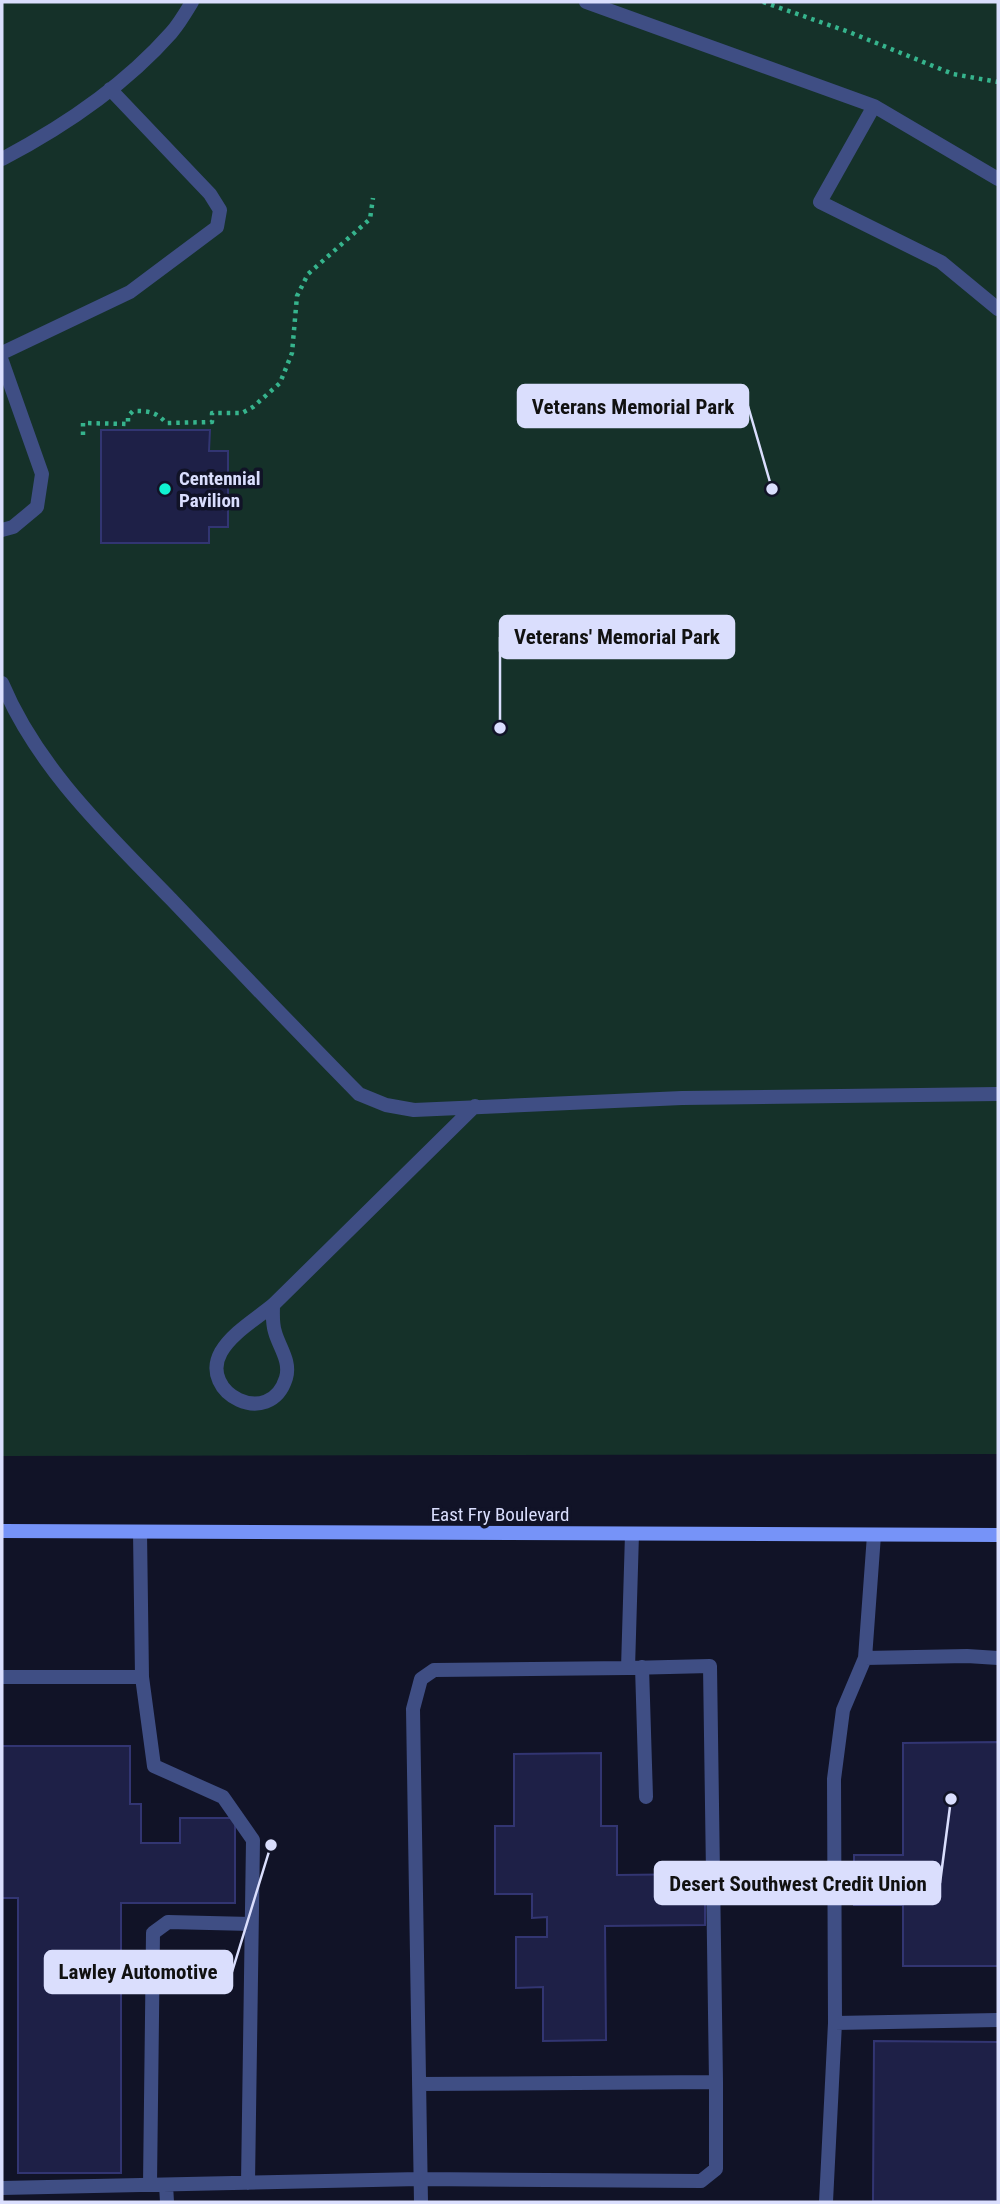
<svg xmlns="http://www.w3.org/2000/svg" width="1000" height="2204" viewBox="0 0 1000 2204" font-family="'Roboto Condensed',sans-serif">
	<rect width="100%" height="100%" fill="#111327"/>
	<path fill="#153129" d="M2,2H998V1454L2,1456Z"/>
	<path fill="#1e2047" stroke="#323572" stroke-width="2" d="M101,430H210L209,451H228V527H209V543H101Z
		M998,1742V1966H903V1905H854V1855H903V1743Z
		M2,1746H130V1804H141V1843H180V1818H235V1903H121V2173H18V1898H2Z
		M601,1753V1826H617V1875L705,1874V1925L605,1926L606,2040L543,2041V1987L516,1988V1937H547V1917L532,1918V1894H495V1826H514V1754Z
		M874,2041L998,2042V2202L873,2201Z"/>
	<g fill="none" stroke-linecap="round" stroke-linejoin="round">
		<path stroke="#36b48d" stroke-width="4.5" stroke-dasharray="3.5 5" stroke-linecap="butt" d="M763,2L849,32L953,74L998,82
			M83,435V423L128,424V416L133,411C147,411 156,411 166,423L212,422V413H242L253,407L280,383L292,353L297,296L308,274L370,219L373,198"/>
		<path stroke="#3f4e84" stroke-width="14" d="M586,2L874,106
			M2,159C63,127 125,85 171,33C179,24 186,12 192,2
			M998,179L874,106L820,202L941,262L998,309
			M2,353L130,292L217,227L220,210L210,194L110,89
			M2,361L42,474L37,507L13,527L2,530
			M2,683C38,769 108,834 171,899C233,964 296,1030 359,1094L386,1105L414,1110L682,1098L998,1094
			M273,1305C273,1314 272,1323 275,1332C279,1347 291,1361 286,1378C270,1430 198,1393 221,1352C232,1333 256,1319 273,1305L475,1106
			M140,1532L142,1677L154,1766L223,1797L253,1840L248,2183
			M865,1658L874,1535
			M642,1667L646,1797
			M628,1668L710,1666L716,2082
			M2,1677H142
			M835,2023L834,1779L843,1710L865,1658L967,1656L998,1658
			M150,2185L153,1933L168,1922L251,1924
			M166,2185L167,2202
			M2,2188L420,2179L701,2181L716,2169V2082L419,2084
			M421,2202L413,1709L421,1679L434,1670L628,1668L632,1534
			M826,2202L835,2023L998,2020"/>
		<path stroke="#7693f8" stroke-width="14" d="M2,1531L998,1535"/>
	</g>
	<circle fill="#10f3d1" stroke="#111327" stroke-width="2.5" cx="165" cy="489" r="7"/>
	<g text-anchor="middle" stroke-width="7" stroke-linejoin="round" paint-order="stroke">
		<g font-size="19" font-weight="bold" fill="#dadefd" stroke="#111327" text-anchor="start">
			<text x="179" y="485">Centennial<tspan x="179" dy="22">Pavilion</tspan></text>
		</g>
		<g font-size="19" fill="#dadefd" stroke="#111327">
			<text x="500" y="1521">East Fry Boulevard</text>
		</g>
	</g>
	<path fill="none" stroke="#dadefd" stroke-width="2.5" d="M772 489L748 406M500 728L500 637M951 1799L940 1883M271 1845L232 1972"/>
	<g fill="#dadefd" stroke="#111327" stroke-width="2.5">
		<circle cx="772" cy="489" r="7"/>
		<circle cx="500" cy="728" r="7"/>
		<circle cx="951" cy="1799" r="7"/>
		<circle cx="271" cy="1845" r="7"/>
	</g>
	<g fill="#dadefd" stroke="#dadefd" stroke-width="2.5">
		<rect x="518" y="385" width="230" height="42" rx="7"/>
		<rect x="500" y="616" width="234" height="42" rx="7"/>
		<rect x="655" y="1862" width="285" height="42" rx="7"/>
		<rect x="45" y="1951" width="187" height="42" rx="7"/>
	</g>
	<g font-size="21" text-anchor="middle" font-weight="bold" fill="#111">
		<text x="633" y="414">Veterans Memorial Park</text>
		<text x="617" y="644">Veterans' Memorial Park</text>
		<text x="798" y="1891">Desert Southwest Credit Union</text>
		<text x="138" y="1979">Lawley Automotive</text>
	</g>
	<rect width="1000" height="2204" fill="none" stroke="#dadefd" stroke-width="7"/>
</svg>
